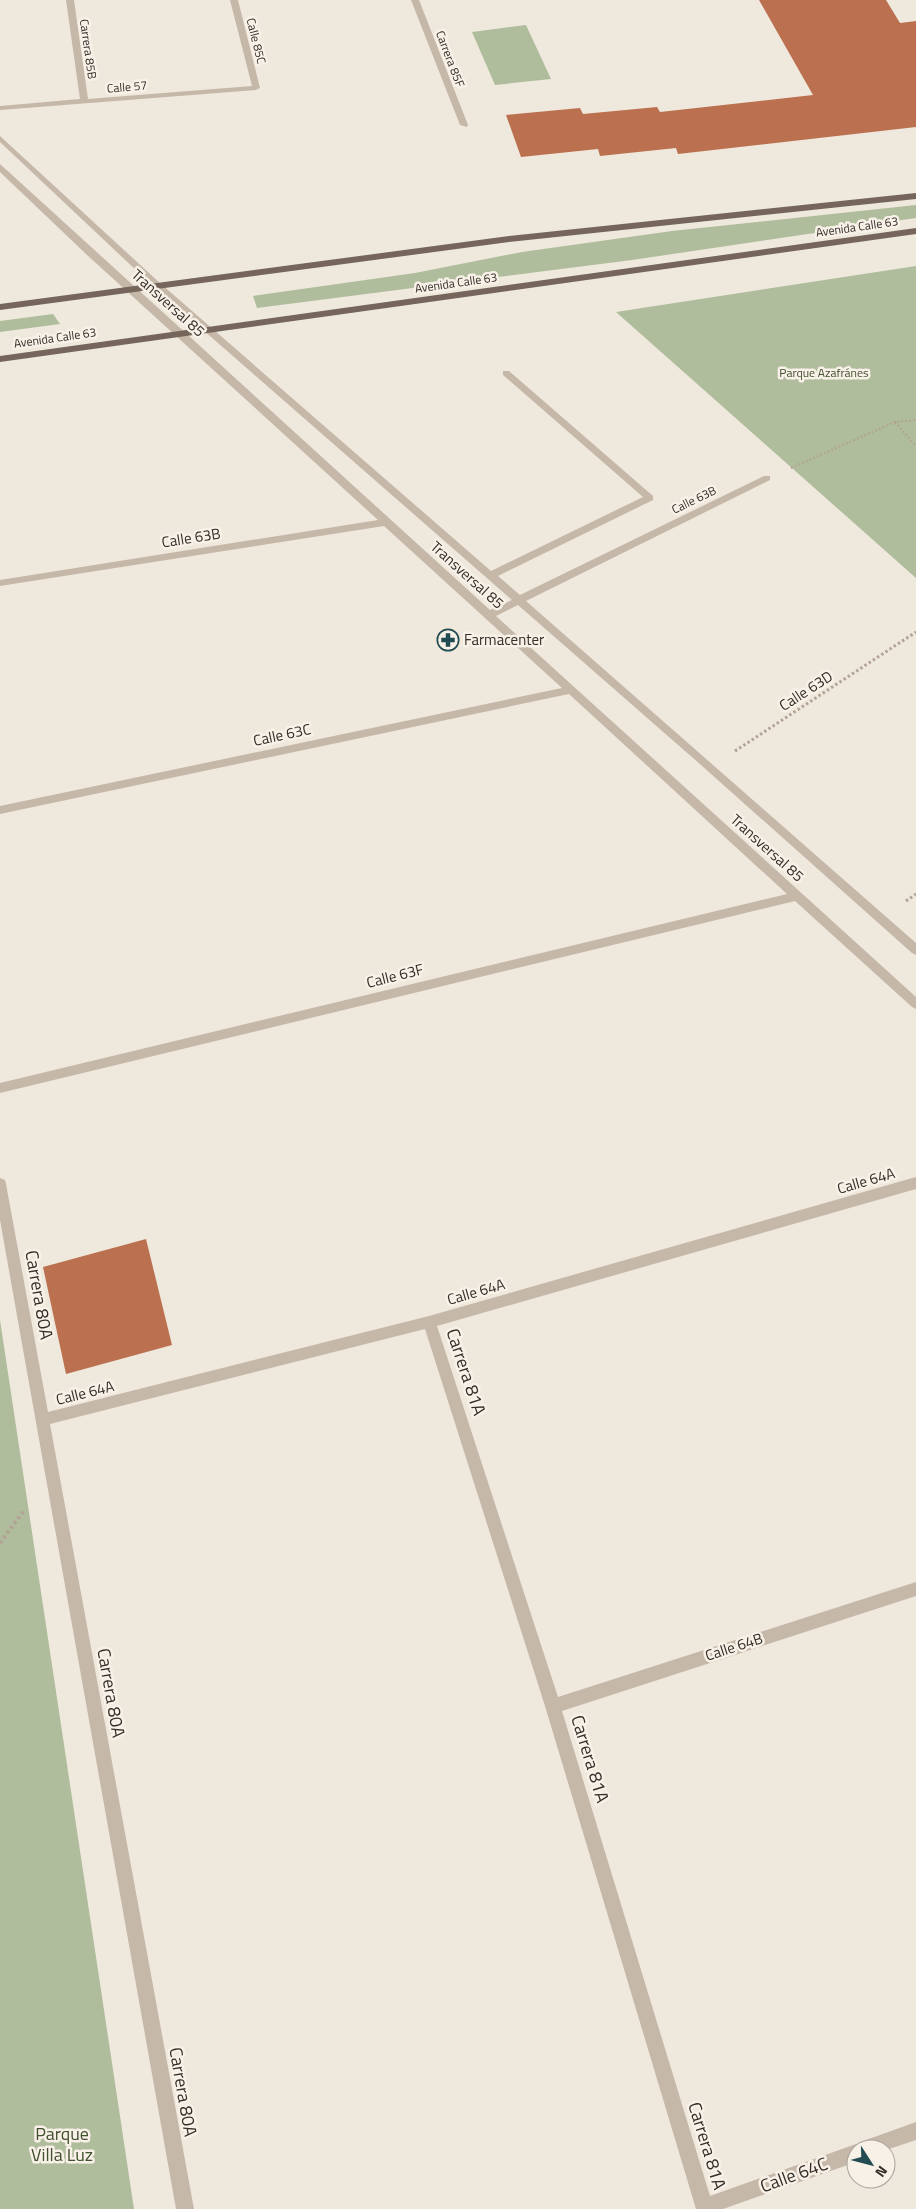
<svg xmlns="http://www.w3.org/2000/svg" width="916" height="2209" viewBox="0 0 916 2209" font-family="'Titillium Web',sans-serif">
	<rect width="100%" height="100%" fill="#efe8dc"/>
	<path fill="#b0bd9d" d="M526,25L551,79L495,85L472,32Z
		M916,205V218L632,260L257,308L253,296L415,273L522,252L672,231Z
		M916,266V578L616,312Z
		M53,314L60,324L0,332V321Z
		M0,1320L134,2209H0Z"/>
	<path fill="#bb704f" d="M759,0H886L900,23L916,21V127L678,154L676,148L600,156L598,149L521,157L506,115L580,108L583,114L657,107L660,112L813,95Z
		M146,1239L172,1345L66,1374L43,1267Z"/>
	<g fill="none" stroke-linecap="round" stroke-linejoin="round">
		<path stroke="#b2a393" stroke-width="2" stroke-dasharray="2 2" stroke-linecap="butt" d="M895,422L916,446
			M791,468L895,422L916,420"/>
		<path stroke="#b2a393" stroke-width="3" stroke-dasharray="2.5 2.5" stroke-linecap="butt" d="M735,751L916,632
			M906,901L916,894"/>
		<path stroke="#b2a393" stroke-width="4" stroke-dasharray="3 3" stroke-linecap="butt" d="M0,1543L25,1509"/>
		<path fill="#c6b8a9" fill-rule="evenodd" d="M66,0H74L88,99L252,86L230,0H238L260,88L256,90L0,110V106L80,99Z
			M411,0H419L468,125L467,127L460,125Z
			M0,136L161,284L491,571L643,497L503,375V371H509L653,496V500L498,576L520,595L764,476H770V480L526,601L916,943V955L912,953L701,765L518,605L496,616L916,997V1009L912,1007L795,901L0,1093V1083L787,894L569,694L0,814V806L562,688L384,526L0,586V580L378,520L86,254L0,172V164L490,610L512,600L155,288L0,142Z
			M916,1177V1189L437,1326L558,1697L916,1582V1596L562,1711L710,2196L856,2144L859,2146L866,2140L916,2122V2140L886,2150L856,2149V2162L723,2209H696L545,1706L425,1329L50,1424L194,2209H176L0,1220V1178L5,1180L6,1184L48,1412L429,1316Z"/>
		<path fill="#75655b" fill-rule="evenodd" d="M916,193V199L509,242L0,310V304L509,236Z
			M916,228V234L0,362V356Z"/>
	</g>
	<defs>
		<g id="pharmacy-ring" transform="scale(1.125)"><circle r="9.5" fill="#f8f1e8" stroke="#224b52" stroke-width="1.5"/><path d="M-2-6h4v4h4v4h-4v4h-4v-4h-4v-4h4Z" fill="#224b52"/></g>
	</defs>
	<g fill-rule="evenodd">
		<use href="#pharmacy-ring" x="448" y="640"/>
	</g>
	<g text-anchor="middle" stroke-width="5" stroke-linejoin="round" paint-order="stroke">
		<g font-size="12" fill="#342d28" stroke="#f8f1e8">
			<text transform="translate(256 41) rotate(76)" y="4">Calle 85C</text>
			<text transform="translate(88 49) rotate(82)" y="4">Carrera 85B</text>
			<text transform="translate(450 59) rotate(69)" y="4">Carrera 85F</text>
			<text transform="translate(127 87) rotate(-5)" y="4">Calle 57</text>
			<text transform="translate(857 227) rotate(-8)" y="4">Avenida Calle 63</text>
			<text transform="translate(456 283) rotate(-8)" y="4">Avenida Calle 63</text>
			<text transform="translate(55 338) rotate(-8)" y="4">Avenida Calle 63</text>
			<text transform="translate(694 500) rotate(-26)" y="4">Calle 63B</text>
		</g>
		<g font-size="12" fill="#41502e" stroke="#f8f1e8">
			<text x="824" y="377">Parque Azafránes</text>
		</g>
		<g font-size="15" fill="#342d28" stroke="#f8f1e8">
			<text transform="translate(168 303) rotate(42)" y="5">Transversal 85</text>
			<text transform="translate(191 538) rotate(-9)" y="5">Calle 63B</text>
			<text transform="translate(467 575) rotate(42)" y="5">Transversal 85</text>
			<text transform="translate(806 691) rotate(-33)" y="5">Calle 63D</text>
			<text transform="translate(282 735) rotate(-12)" y="5">Calle 63C</text>
			<text transform="translate(767 848) rotate(42)" y="5">Transversal 85</text>
			<text transform="translate(395 976) rotate(-14)" y="5">Calle 63F</text>
			<text transform="translate(866 1181) rotate(-16)" y="5">Calle 64A</text>
			<text transform="translate(476 1292) rotate(-16)" y="5">Calle 64A</text>
			<text transform="translate(85 1393) rotate(-14)" y="5">Calle 64A</text>
			<text transform="translate(734 1647) rotate(-18)" y="5">Calle 64B</text>
		</g>
		<g font-size="15" fill="#342d28" stroke="#f8f1e8" text-anchor="start">
			<text x="464" y="645">Farmacenter</text>
		</g>
		<g font-size="18" fill="#342d28" stroke="#f8f1e8">
			<text transform="translate(39 1295) rotate(80)" y="6">Carrera 80A</text>
			<text transform="translate(466 1372) rotate(72)" y="6">Carrera 81A</text>
			<text transform="translate(111 1693) rotate(80)" y="6">Carrera 80A</text>
			<text transform="translate(590 1759) rotate(73)" y="6">Carrera 81A</text>
			<text transform="translate(183 2092) rotate(80)" y="6">Carrera 80A</text>
			<text transform="translate(707 2146) rotate(73)" y="6">Carrera 81A</text>
			<text transform="translate(794 2175) rotate(-20)" y="6">Calle 64C</text>
		</g>
		<g font-size="18" fill="#41502e" stroke="#f8f1e8">
			<text x="62" y="2140">Parque<tspan x="62" dy="21">Villa Luz</tspan></text>
		</g>
	</g>
	<g transform="translate(871 2164) rotate(126)"><circle r="24" fill="#f8f1e8" stroke="#aaa39b"/>
	<path d="M0-4L9 19L0 12L-9 19Z" fill="#224b52"/>
	<text y="-8" font-size="14" font-weight="bold" text-anchor="middle" fill="#342d28">N</text>
	</g>
</svg>
